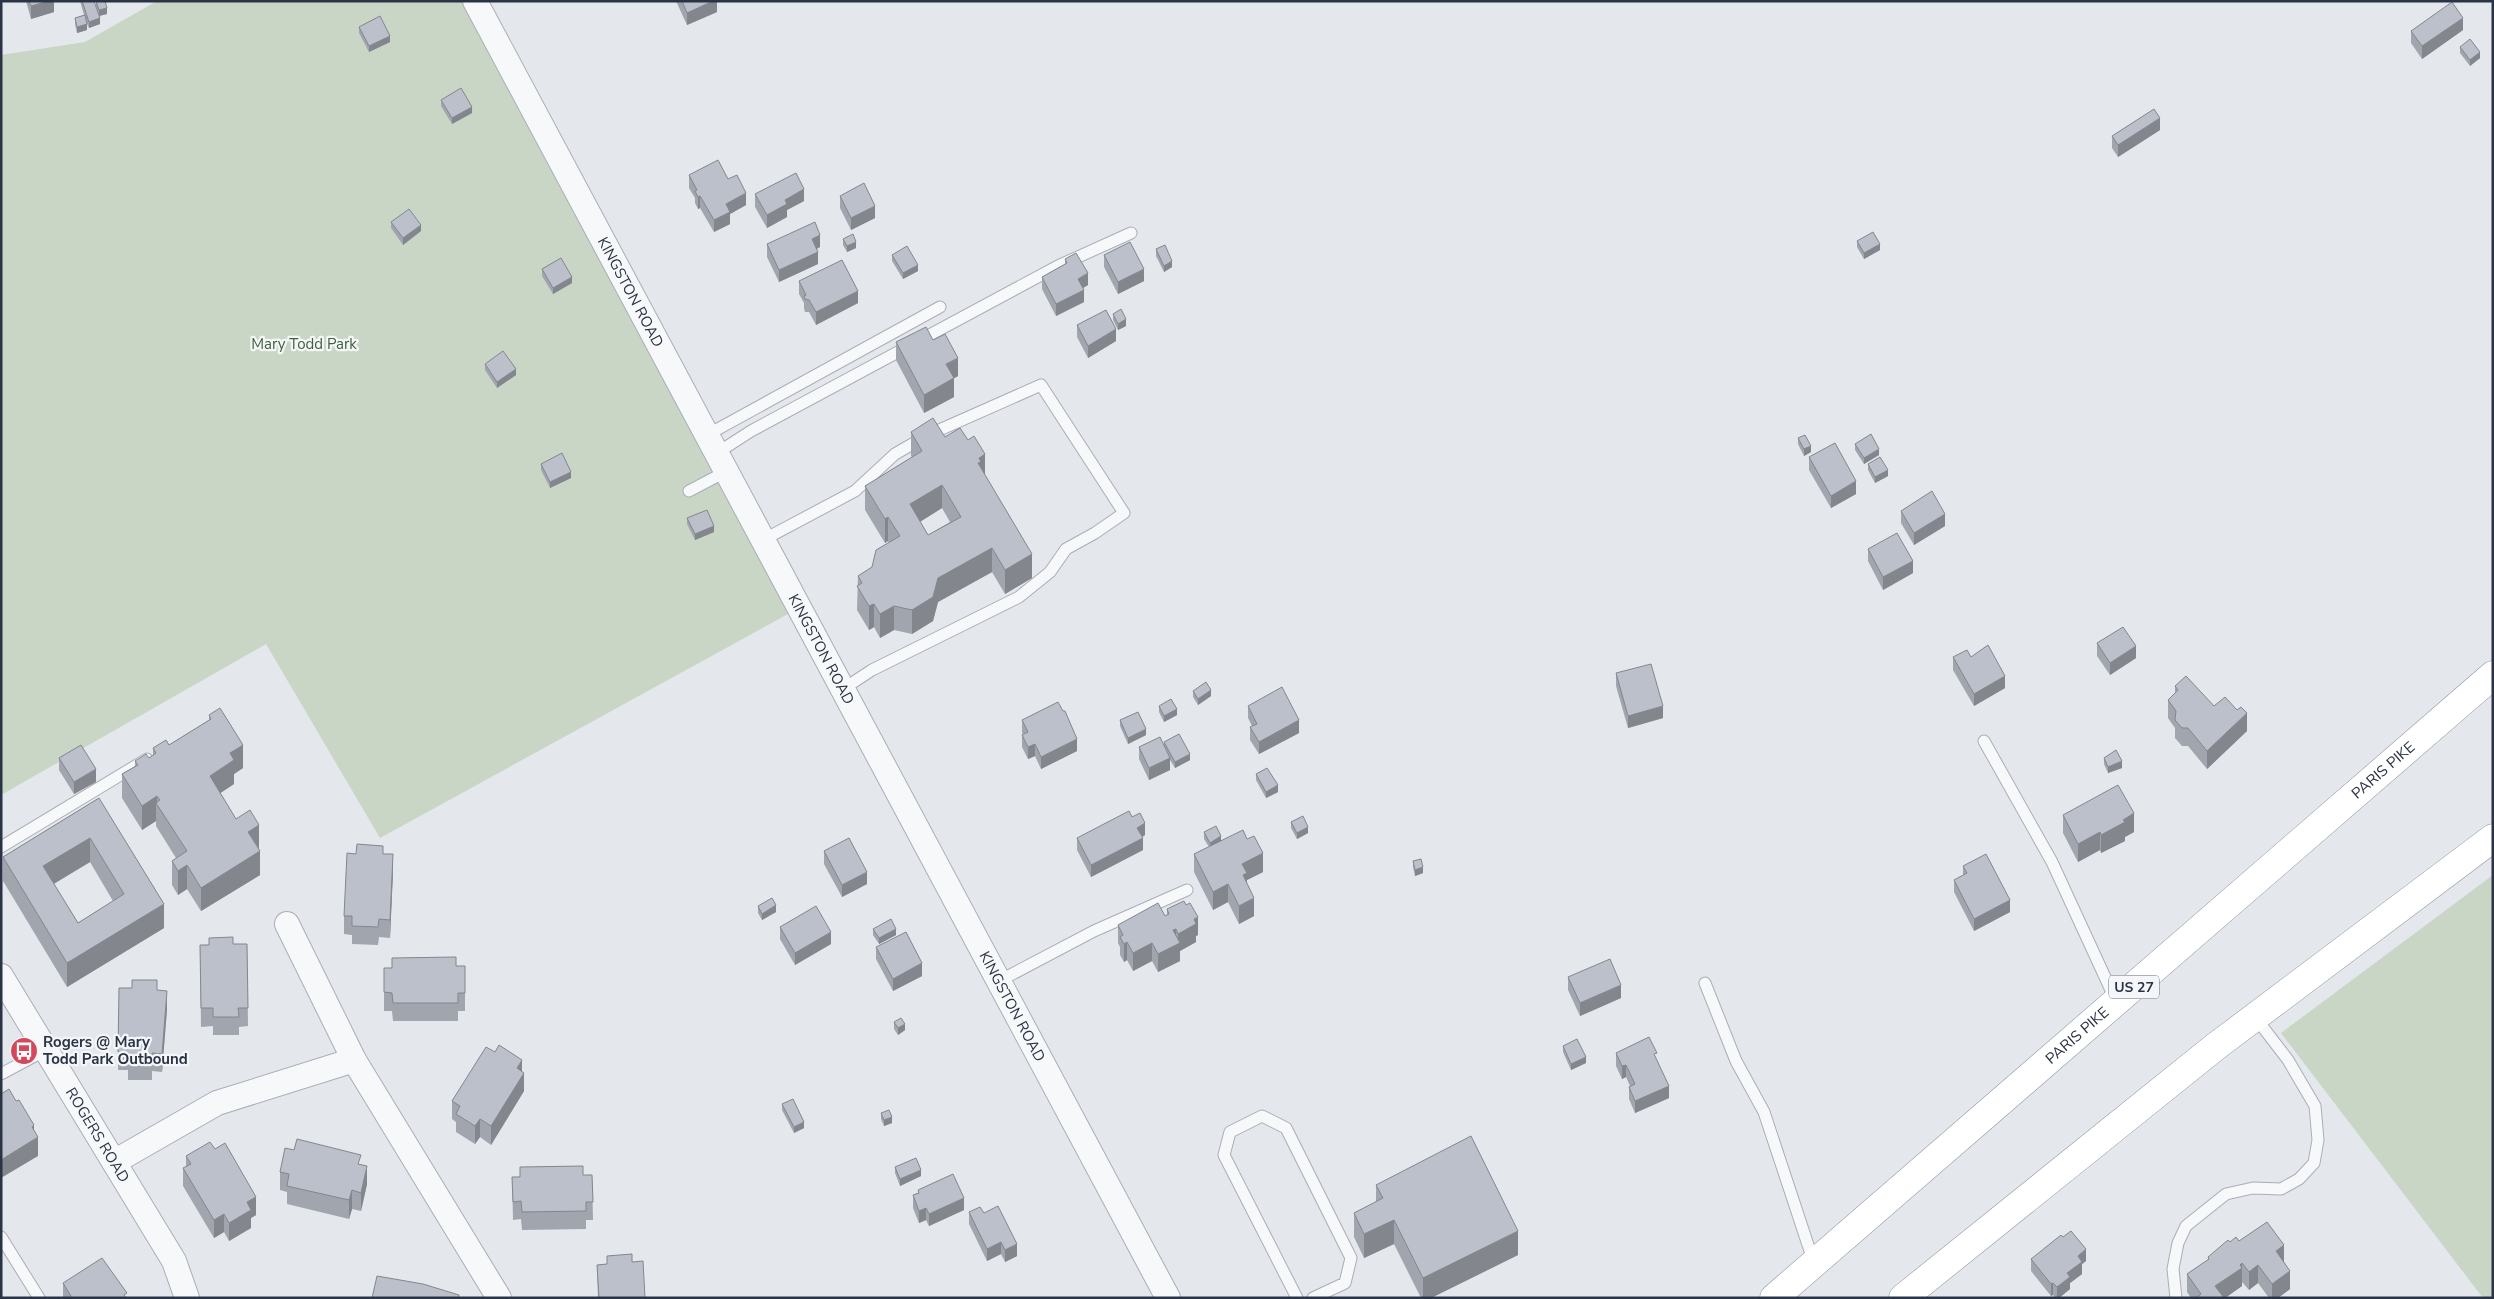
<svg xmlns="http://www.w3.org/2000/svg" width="2494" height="1299" viewBox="0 0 2494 1299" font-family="'Nunito Sans',sans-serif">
	<rect width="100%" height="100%" fill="#e4e7ec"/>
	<path fill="#c9d6c5" d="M157,1H464L788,614L380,838L266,644L1,795V55L85,42Z
		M2493,875V1298H2483L2281,1033Z"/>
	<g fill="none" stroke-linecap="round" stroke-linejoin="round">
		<g stroke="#a9aeb7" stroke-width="13">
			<path id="lane" d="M707,435L940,307
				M717,453L751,431L1058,266L1131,233
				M689,491L727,471
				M763,540L855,491L895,454L928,435L1041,385L1124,513L1095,533L1066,549L1050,572L1019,597L872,670L843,689
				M1984,741L2052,862L2116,1001
				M1,847L147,759
				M999,981L1094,931L1187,890
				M1705,983L1736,1061L1764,1112L1814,1263
				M1,1074L46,1050
				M1,1237L39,1298
				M1297,1298L1224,1155L1230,1132L1262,1116L1286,1128L1351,1258L1345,1283L1313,1298
				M2176,1298L2173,1269L2178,1243L2186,1226L2226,1194L2253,1188L2281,1189L2299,1179L2314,1163L2318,1140L2315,1106L2288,1060L2255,1017"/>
		</g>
		<g stroke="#a9aeb7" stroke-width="26">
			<g id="street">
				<path id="s1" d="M475,1L1168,1298"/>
				<path d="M287,924L354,1060L499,1298"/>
				<path id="s2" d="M1,976L174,1261L187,1298"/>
				<path d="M114,1162L217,1103L354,1060"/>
			</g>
		</g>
		<g stroke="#8b94a3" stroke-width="29">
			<g id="highway">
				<path id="s3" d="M1774,1298L2493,675"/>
				<path d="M1903,1298L2215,1047L2493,838"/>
			</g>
		</g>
		<use href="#lane" stroke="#f7f8fa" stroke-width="11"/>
		<use href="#street" stroke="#f7f8fa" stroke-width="24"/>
		<use href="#highway" stroke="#fff" stroke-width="28"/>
	</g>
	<path fill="#a1a5ae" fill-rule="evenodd" d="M26,1H54V12L31,19Z
		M80,1H94L100,24L89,28L87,24V30L77,33L75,24V18L84,15Z
		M96,1H105L107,14L99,16L96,6Z
		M676,1H717V12L687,25Z
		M359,27L390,42L369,52L359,33Z
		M2463,30L2422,59L2411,43V31Z
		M2460,47L2480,58L2470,66L2460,53Z
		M441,100L472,113L452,124L441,106Z
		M2160,130L2118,157L2112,148V136Z
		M689,175L728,179L746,205L730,214V224L714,232L700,208L698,209L695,203V198L689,188Z
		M755,194L804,201L787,210V217L767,228L755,207Z
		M840,196L875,218L851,230L840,208Z
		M391,222L421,231L403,245L391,228Z
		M843,239L856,248L847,252L843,245Z
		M1857,241L1880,250L1864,259L1857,247Z
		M767,244L820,247L817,249L818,264L779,282L767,257Z
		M1156,249L1172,267L1164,272L1156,256Z
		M892,255L918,271L903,279L892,261Z
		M1104,255L1144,281L1118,294L1104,267Z
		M1065,259L1088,285L1083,288L1084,302L1056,316L1042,289V277L1065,264Z
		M542,269L572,283L553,294L542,276Z
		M799,281L858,303L816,325L809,312H805L804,308V303L799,294Z
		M1113,314L1126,326L1118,330L1113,320Z
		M1077,325L1116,341L1088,358L1077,337Z
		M896,342L958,376L954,378V397L924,413L896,360Z
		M485,364L516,375L497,388L485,370Z
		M911,432L945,437L985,476L1032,578L1005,594L992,572L938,602L933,621L912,634L894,630L880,638L874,627L869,630L857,610L858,576L872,567L889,543L888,541L885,543L865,510V486L912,457L911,456ZM942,508L950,522L928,535L920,522Z
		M1798,438L1811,452L1804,456L1798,444Z
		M1855,444L1879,455L1864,464L1855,450Z
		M1809,457L1856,494L1831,508L1809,470Z
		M541,464L571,478L550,488L541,470Z
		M1868,464L1888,476L1875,483L1868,470Z
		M1901,511L1945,526L1914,545L1901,523Z
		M687,518L714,532L695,540L687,524Z
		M1868,549L1913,573L1883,590L1868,561Z
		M2097,643L2136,658L2110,675L2097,656Z
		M1953,657H1971L2005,688L1974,706L1953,670Z
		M1616,673L1663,718L1628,728L1616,686Z
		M2175,686L2247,731L2207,769L2188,746H2182L2175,738V728L2168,718V700L2175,693Z
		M1193,691L1211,696L1198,705L1193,697Z
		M1159,706L1177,715L1164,722L1159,712Z
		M1248,706L1299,733L1259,754L1250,740V727L1252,726L1248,718Z
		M209,715L243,768L234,774V784L220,793L236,819L259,849L260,875L201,911L187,889L178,895L172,885V861L176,858L156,826V821L142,830L122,798V774L135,766V761L149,758L153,755V748L169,745L209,720Z
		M1022,720L1077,751L1041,769L1035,756L1028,759L1022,747V735H1023L1022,732Z
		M1120,720L1146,735L1128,744L1120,726Z
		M1164,742L1190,760L1175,768L1170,760V770L1149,780L1139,759V747L1164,746Z
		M59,758L96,782L74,794L59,770Z
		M2104,758L2122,768L2108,773L2104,764Z
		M1256,774L1278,792L1266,798L1256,780Z
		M99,798L164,928L67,987L3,881V857ZM90,862L113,901L78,923L54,884Z
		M2063,815L2134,832L2125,837V841L2101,853L2100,850L2078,862L2063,833Z
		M1132,817L1145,835L1142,837L1143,850L1091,877L1077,850V838Z
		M1291,822L1308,833L1297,839L1291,828Z
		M1204,832L1221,841L1263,872L1247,880V884L1254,916L1239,924L1228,902L1213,910L1194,872V854L1209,847L1204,839Z
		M824,851L867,884L842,897L824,864Z
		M356,854H383L393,872L390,938L379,937L378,945L352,944V935L344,934V916Z
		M1413,861L1423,873L1415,876L1413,867Z
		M1963,866L2010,912L1974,931L1954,892V880L1963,875Z
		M758,906L776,912L762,920L758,913Z
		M1167,909L1198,935L1196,936V942L1180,951V961L1158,972L1152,961L1133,971L1127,960L1124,962L1120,955V947L1118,943V925L1165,916L1167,915Z
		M780,927L831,944L795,965L780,939Z
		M873,929L896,935L879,944L873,935Z
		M247,944L248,1026L239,1027V1035H213V1026L201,1027L200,945Z
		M876,947L922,976L893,991L876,959Z
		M465,966V1011H458V1021H393L392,1011H384V968Z
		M1568,977L1621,998L1580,1016L1568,990Z
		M119,988L157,990L167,1009L162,1072L152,1071V1080H128V1070H118Z
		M894,1022L905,1030L898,1035L894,1029Z
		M1563,1046L1586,1063L1571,1070L1563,1052Z
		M1616,1053L1657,1060L1669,1098L1635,1113L1629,1099V1087L1630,1086L1626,1077L1622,1079L1616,1066Z
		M522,1071L524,1091L491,1145L480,1137L475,1144L456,1132V1122L452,1119V1101Z
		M782,1104L804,1128L794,1133L782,1110Z
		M881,1113L892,1123L884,1126L881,1119Z
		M186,1156L256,1215L251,1218V1228L229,1241L224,1232L214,1238L183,1186V1168L186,1167Z
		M361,1164L367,1184L361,1211L352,1209L349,1219L287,1204V1192L280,1190V1172Z
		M895,1167L921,1176L900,1186L895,1173Z
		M592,1175L593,1220H586V1229L522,1230L521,1219L513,1220L512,1177Z
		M1376,1185L1518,1255L1431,1298H1421L1394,1244L1364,1258L1354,1237V1213L1376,1202Z
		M918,1190L964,1210L929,1226L926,1220L919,1223L913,1208V1195L918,1193Z
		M969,1212L984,1213L1017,1256L1005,1262L1001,1254L987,1261L969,1224Z
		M2239,1241L2284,1262L2290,1289L2278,1298H2269L2258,1283L2249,1290L2242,1282V1286L2225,1298H2191L2187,1292V1274L2208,1260V1257Z
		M607,1256L632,1262L645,1298H598L597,1265L607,1264Z
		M2031,1259L2086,1261L2082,1264V1274L2070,1283V1289L2059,1298H2056L2053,1295L2051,1296L2031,1271Z
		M63,1283L127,1298H63Z"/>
	<path fill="#83868d" d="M49,1H54V12L31,19V6Z
		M713,1H717V12L687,25V13Z
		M107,8V14L99,16V10Z
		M100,18V24L89,28V22Z
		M2463,18V30L2422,59V46Z
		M87,24V30L77,33V27Z
		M390,36V42L369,52V46Z
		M2480,52V58L2470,66V60Z
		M472,107V113L452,124V118Z
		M2160,118V130L2118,157V145Z
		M804,189V201L787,210V217L767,228V215L785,200Z
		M746,193V205L730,214V224L714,232V220L726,204Z
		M700,196V208L698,209V197Z
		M875,206V218L851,230V218Z
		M421,225V231L403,245V238Z
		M820,235V247L812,251V239Z
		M856,242V248L847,252V246Z
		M1880,244V250L1864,259V253Z
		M818,252V264L779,282V270Z
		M1172,261V267L1164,272V266Z
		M918,265V271L903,279V273Z
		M1144,269V281L1118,294V282Z
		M1088,273V285L1078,291V279Z
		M572,277V283L553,294V288Z
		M1084,290V302L1056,316V304Z
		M858,291V303L816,325V312Z
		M1126,319V326L1118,330V324Z
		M1116,329V341L1088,358V346Z
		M958,358V376L946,383V364Z
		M516,369V375L497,388V382Z
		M954,378V397L924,413V395Z
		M1811,446V452L1804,456V449Z
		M1879,449V455L1864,464V458Z
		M985,454V478L978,463L979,458Z
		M1888,470V476L1875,483V477Z
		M571,472V478L550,488V482Z
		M1856,481V494L1831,508V496Z
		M942,485V508L910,528V504Z
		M1945,514V526L1914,545V533Z
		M888,517V541L885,543V519Z
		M714,526V532L695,540V534Z
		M992,548V572L938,602L933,621L912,634V610L938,578Z
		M1032,554V578L1005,594V570Z
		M1913,561V573L1883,590V577Z
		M874,604V627L869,630V606Z
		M894,606V630L880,638V614Z
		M2136,646V658L2110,675V663Z
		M2005,676V688L1974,706V694Z
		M1211,690V696L1198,705V699Z
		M1663,706V718L1628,728V716Z
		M1177,709V715L1164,722V716Z
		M2247,713V731L2207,769V751Z
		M1299,720V733L1259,754V742Z
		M1146,729V735L1128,744V738Z
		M1077,739V751L1041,769V757Z
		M1035,744V756L1028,759V747Z
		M243,745V768L234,774V784L210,800V776L230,753Z
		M1190,754V760L1175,768V762Z
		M1170,758V770L1149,780V768Z
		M2122,761V768L2108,773V767Z
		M96,769V782L74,794V782Z
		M1278,785V792L1266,798V792Z
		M157,796V804L156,803V821L142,830V806Z
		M2134,813V832L2125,837V841L2101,853V835L2123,820Z
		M1145,823V835L1137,840V828Z
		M259,825V849L248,832Z
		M1308,827V833L1297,839V833Z
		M2100,832V850L2078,862V844Z
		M1221,836V842L1210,849V843Z
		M90,838V862L43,890V866Z
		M1143,838V850L1091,877V865Z
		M260,851V875L201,911V888Z
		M1263,853V872L1247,880V891L1243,894L1242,864Z
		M393,854V872L390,938V920Z
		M187,865V889L178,895V871Z
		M1423,867V873L1415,876V870Z
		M867,872V884L842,897V885Z
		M1228,884V902L1213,910V892Z
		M1254,898V916L1239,924V906Z
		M2010,900V912L1974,931V919Z
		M164,904V928L67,987V963Z
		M776,905V912L762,920V914Z
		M1198,917V935L1196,936V942L1180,951V961L1158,972V954L1173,930L1176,929V945L1178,944V934L1194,919Z
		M896,929V935L879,944V938Z
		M831,932V944L795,965V953Z
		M1127,942V960L1124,962V944Z
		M1152,943V961L1133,971V953Z
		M922,963V976L893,991V979Z
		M1621,985V998L1580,1016V1003Z
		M167,991V1009L162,1072V1054Z
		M905,1024V1030L898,1035V1028Z
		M1586,1057V1063L1571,1070V1064Z
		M522,1060V1077L524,1073V1091L491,1145V1126L517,1068Z
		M1626,1065V1077L1622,1079V1066Z
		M1669,1086V1098L1635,1113V1101Z
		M892,1117V1123L884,1126V1120Z
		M480,1119V1137L475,1144V1126Z
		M804,1122V1128L794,1133V1127Z
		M34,1125V1140L38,1137V1156L1,1178V1160L32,1127Z
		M367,1166V1184L361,1211V1193Z
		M921,1170V1176L900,1186V1179Z
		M352,1190V1209L349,1219V1200Z
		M256,1197V1215L251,1218V1228L229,1241V1223L247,1202Z
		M964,1198V1210L929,1226V1214Z
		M926,1208V1220L919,1223V1211Z
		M224,1214V1232L214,1238V1220Z
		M1394,1220V1244L1364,1258V1234Z
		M1518,1231V1255L1431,1298H1423V1278Z
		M1001,1242V1254L987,1261V1249Z
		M1017,1244V1256L1005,1262V1250Z
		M2284,1245V1264L2276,1251Z
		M2086,1249V1261L2082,1264V1274L2070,1283V1289L2059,1298H2057V1287L2067,1273L2078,1256Z
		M2242,1263V1286L2225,1298H2215V1286Z
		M2258,1265V1283L2249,1290V1272Z
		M2290,1271V1289L2278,1298H2272V1284Z
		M2053,1283V1295L2051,1296V1284Z"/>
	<path fill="#bbc0ca" stroke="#83868d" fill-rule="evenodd" d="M29,1H49L31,6Z
		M82,1H94L100,18L89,22Z
		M96,1H105L107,8L99,10Z
		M682,1H713L687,13Z
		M2452,2L2463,18L2422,46L2411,31Z
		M85,15L87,24L77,27L75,18Z
		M380,16L390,36L369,46L359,27Z
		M2470,39L2480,52L2470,60L2460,47Z
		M461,88L472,107L452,118L441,100Z
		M2154,109L2160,118L2118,145L2112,136Z
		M718,160L728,179L737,175L746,193L726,204L730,212L714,220L700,196L698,197L695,191L697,190L689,175Z
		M796,173L804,189L785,200L787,204L767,215L755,194Z
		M864,183L875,206L851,218L840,196Z
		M409,209L421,225L403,238L391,222Z
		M815,222L820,235L812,239L818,252L779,270L767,244Z
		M1873,232L1880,244L1864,253L1857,241Z
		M853,234L856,242L847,246L843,239Z
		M1130,242L1144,269L1118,282L1104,255Z
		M1165,245L1172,261L1164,266L1156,249Z
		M907,246L918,265L903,273L892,255Z
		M1076,253L1088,273L1078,279L1084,290L1056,304L1042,277L1067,263L1065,259Z
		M561,258L572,277L553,288L542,269Z
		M842,260L858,291L816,312L809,300L805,299L804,296L806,295L799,281Z
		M1121,309L1126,319L1118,324L1113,314Z
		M1106,310L1116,329L1088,346L1077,325Z
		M926,327L933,340L945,334L958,358L946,364L954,378L924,395L896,342Z
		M503,351L516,369L497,382L485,364Z
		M933,418L945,437L960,428L968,440L974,436L985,454L979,458L981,462L978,463L1032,554L1005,570L992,548L938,578L933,597L912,610L894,606L880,614L874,604L869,606L857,586L862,583L858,576L872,567L876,550L900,536L888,517L885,519L865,486L922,451L911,432ZM942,485L961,517L928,535L910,504Z
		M1871,434L1879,449L1864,458L1855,444Z
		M1805,435L1811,446L1804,449L1798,438Z
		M1835,443L1856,481L1831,496L1809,457Z
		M562,453L571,472L550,482L541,464Z
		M1880,457L1888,470L1875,477L1868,464Z
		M1932,491L1945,514L1914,533L1901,511Z
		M707,510L714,526L695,534L687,518Z
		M1897,533L1913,561L1883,577L1868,549Z
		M2123,627L2136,646L2110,663L2097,643Z
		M1988,645L2005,676L1974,694L1953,657L1967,650L1971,657Z
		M1651,664L1663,706L1628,716L1616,673Z
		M2186,676L2214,706L2225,697L2237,710L2241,707L2247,713L2207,751L2188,728H2182L2175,720L2176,711L2168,700L2178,690L2175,686Z
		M1206,682L1211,690L1198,699L1193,691Z
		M1282,687L1299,720L1259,742L1250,727L1257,724L1248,706Z
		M1171,699L1177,709L1164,716L1159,706Z
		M1058,702L1063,711H1065L1077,739L1041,757L1035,744L1028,747L1022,735L1028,732L1022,720Z
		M220,708L243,745L230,753L234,760L210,776L236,819L250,810L259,825L248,832L260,851L201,888L187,865L178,871L172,861L187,851L156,803L160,800L157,796L142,806L122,774L138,765L135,761L146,754L149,758L156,753L153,748L166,740L169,745L211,719L209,715Z
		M1138,712L1146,729L1128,738L1120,720Z
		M1179,734L1190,754L1175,762L1164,742Z
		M1160,737L1170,758L1149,768L1139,747Z
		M81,745L96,769L74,782L59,758Z
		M2116,750L2122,761L2108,767L2104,758Z
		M1267,768L1278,785L1266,792L1256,774Z
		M2118,785L2134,813L2123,820L2125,822L2101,835L2100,832L2078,844L2063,815Z
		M99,798L164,904L67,963L3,857ZM90,838L124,894L78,923L43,866Z
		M1129,811L1132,817L1140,813L1145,823L1137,828L1143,838L1091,865L1077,838Z
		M1303,816L1308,827L1297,833L1291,822Z
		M1216,826L1221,836L1210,843L1204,832Z
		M1243,830L1247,839L1254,836L1263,853L1242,864L1247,873L1243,875L1254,898L1239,906L1228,884L1213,892L1194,854Z
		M849,838L867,872L842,885L824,851Z
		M357,844L383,846V854H393L390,920L379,919L378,927L352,926V916H344L347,853L356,854Z
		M1986,854L2010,900L1974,919L1954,880L1967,873L1963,866Z
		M1421,859L1423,867L1415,870L1413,861Z
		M772,898L776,905L762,914L758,906Z
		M1184,901L1186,905L1190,903L1198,917L1194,919L1196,924L1178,934L1176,929L1173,930L1180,943L1158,954L1152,943L1133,953L1127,942L1124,944L1120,937L1123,935L1118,925L1158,903L1165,916L1169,914L1167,909Z
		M816,906L831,932L795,953L780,927Z
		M891,919L896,929L879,938L873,929Z
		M906,932L922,963L893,979L876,947Z
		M233,937V944H247L248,1008H238L239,1017H213V1008H201L200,945H209V938Z
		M456,957V966H465V993H458V1003H393L392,993L384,992V968H392V958Z
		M1610,959L1621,985L1580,1003L1568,977Z
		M132,980H157V990L167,991L162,1054L152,1053V1062H128V1052H118L119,988H132Z
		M901,1018L905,1024L898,1028L894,1022Z
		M1649,1037L1657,1053L1654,1054L1669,1086L1635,1101L1629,1087L1635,1084L1626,1065L1622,1066L1616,1053Z
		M1577,1039L1586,1057L1571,1064L1563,1046Z
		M499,1045L522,1060L517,1068L524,1073L491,1126L480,1119L475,1126L456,1114L460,1106L452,1101L486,1047L495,1052Z
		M9,1089L16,1101L19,1100L34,1125L32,1127L38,1137L1,1160V1094Z
		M793,1099L804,1122L794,1127L782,1104Z
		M889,1110L892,1117L884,1120L881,1113Z
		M1471,1136L1518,1231L1423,1278L1394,1220L1364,1234L1354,1213L1383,1198L1376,1185Z
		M297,1139L361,1155L358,1164L367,1166L361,1193L352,1190L349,1200L287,1186L289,1174L280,1172L285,1148L294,1150Z
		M210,1142L215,1149L225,1143L256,1197L247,1202L251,1210L229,1223L224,1214L214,1220L183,1168L191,1164L186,1156Z
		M916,1158L921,1170L900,1179L895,1167Z
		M583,1166V1175H592L593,1202H586V1211L522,1212L521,1201L513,1202L512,1177H520V1167Z
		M953,1174L964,1198L929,1214L926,1208L919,1211L913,1195L919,1193L918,1190Z
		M998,1206L1017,1244L1005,1250L1001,1242L987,1249L969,1212L980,1207L984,1213Z
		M2267,1222L2284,1245L2276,1251L2290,1271L2272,1284L2258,1265L2249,1272L2242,1263L2240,1265L2242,1268L2215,1286L2224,1298H2196L2201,1294L2187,1274L2209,1259L2208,1257L2228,1240L2230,1242L2236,1237L2239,1241Z
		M2071,1231L2086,1249L2078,1256L2082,1262L2067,1273L2070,1277L2057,1287L2053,1283L2051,1284L2031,1259L2061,1235L2063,1237Z
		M632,1254V1262L643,1261L645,1298H599L597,1265L607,1264V1256Z
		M102,1258L127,1293L124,1295L126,1298H69L71,1296L63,1283Z
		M377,1276L423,1284L459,1295V1298H372Z"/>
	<defs>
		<g id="bus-disc" transform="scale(1.4375)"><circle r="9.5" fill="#d1495b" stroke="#f4f6f9"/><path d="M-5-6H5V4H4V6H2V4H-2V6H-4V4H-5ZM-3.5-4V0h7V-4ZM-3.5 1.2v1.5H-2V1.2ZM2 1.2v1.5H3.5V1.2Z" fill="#fff"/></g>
	</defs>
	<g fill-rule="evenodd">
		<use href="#bus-disc" x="24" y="1051"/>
	</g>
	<g text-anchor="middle" stroke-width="4.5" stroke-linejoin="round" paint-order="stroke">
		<rect fill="#f4f6f9" stroke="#676e7b" stroke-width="1" x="2109" y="975.5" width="50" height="23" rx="4"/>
		<g font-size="14" font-weight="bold" fill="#2b3445">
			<text x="2134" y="992">US 27</text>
		</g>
		<g font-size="15" fill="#2b3445" stroke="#f4f6f9">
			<text dy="5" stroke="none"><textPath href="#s1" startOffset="330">KINGSTON ROAD</textPath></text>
			<text dy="5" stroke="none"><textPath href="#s1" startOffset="735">KINGSTON ROAD</textPath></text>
			<text dy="5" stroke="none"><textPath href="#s3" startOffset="806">PARIS PIKE</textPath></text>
			<text dy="5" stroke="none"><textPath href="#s1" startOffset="1140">KINGSTON ROAD</textPath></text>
			<text dy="5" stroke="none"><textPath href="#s3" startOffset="401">PARIS PIKE</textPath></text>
			<text dy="5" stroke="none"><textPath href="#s2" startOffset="186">ROGERS ROAD</textPath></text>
		</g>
		<g font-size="15" fill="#3f6138" stroke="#f4f6f9">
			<text x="304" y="349">Mary Todd Park</text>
		</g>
		<g font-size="15" font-weight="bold" fill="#2b3445" stroke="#f4f6f9" text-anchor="start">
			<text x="43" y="1047">Rogers @ Mary<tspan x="43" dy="17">Todd Park Outbound</tspan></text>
		</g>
	</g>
	<rect width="2494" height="1299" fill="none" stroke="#2b3445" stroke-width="5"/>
</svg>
